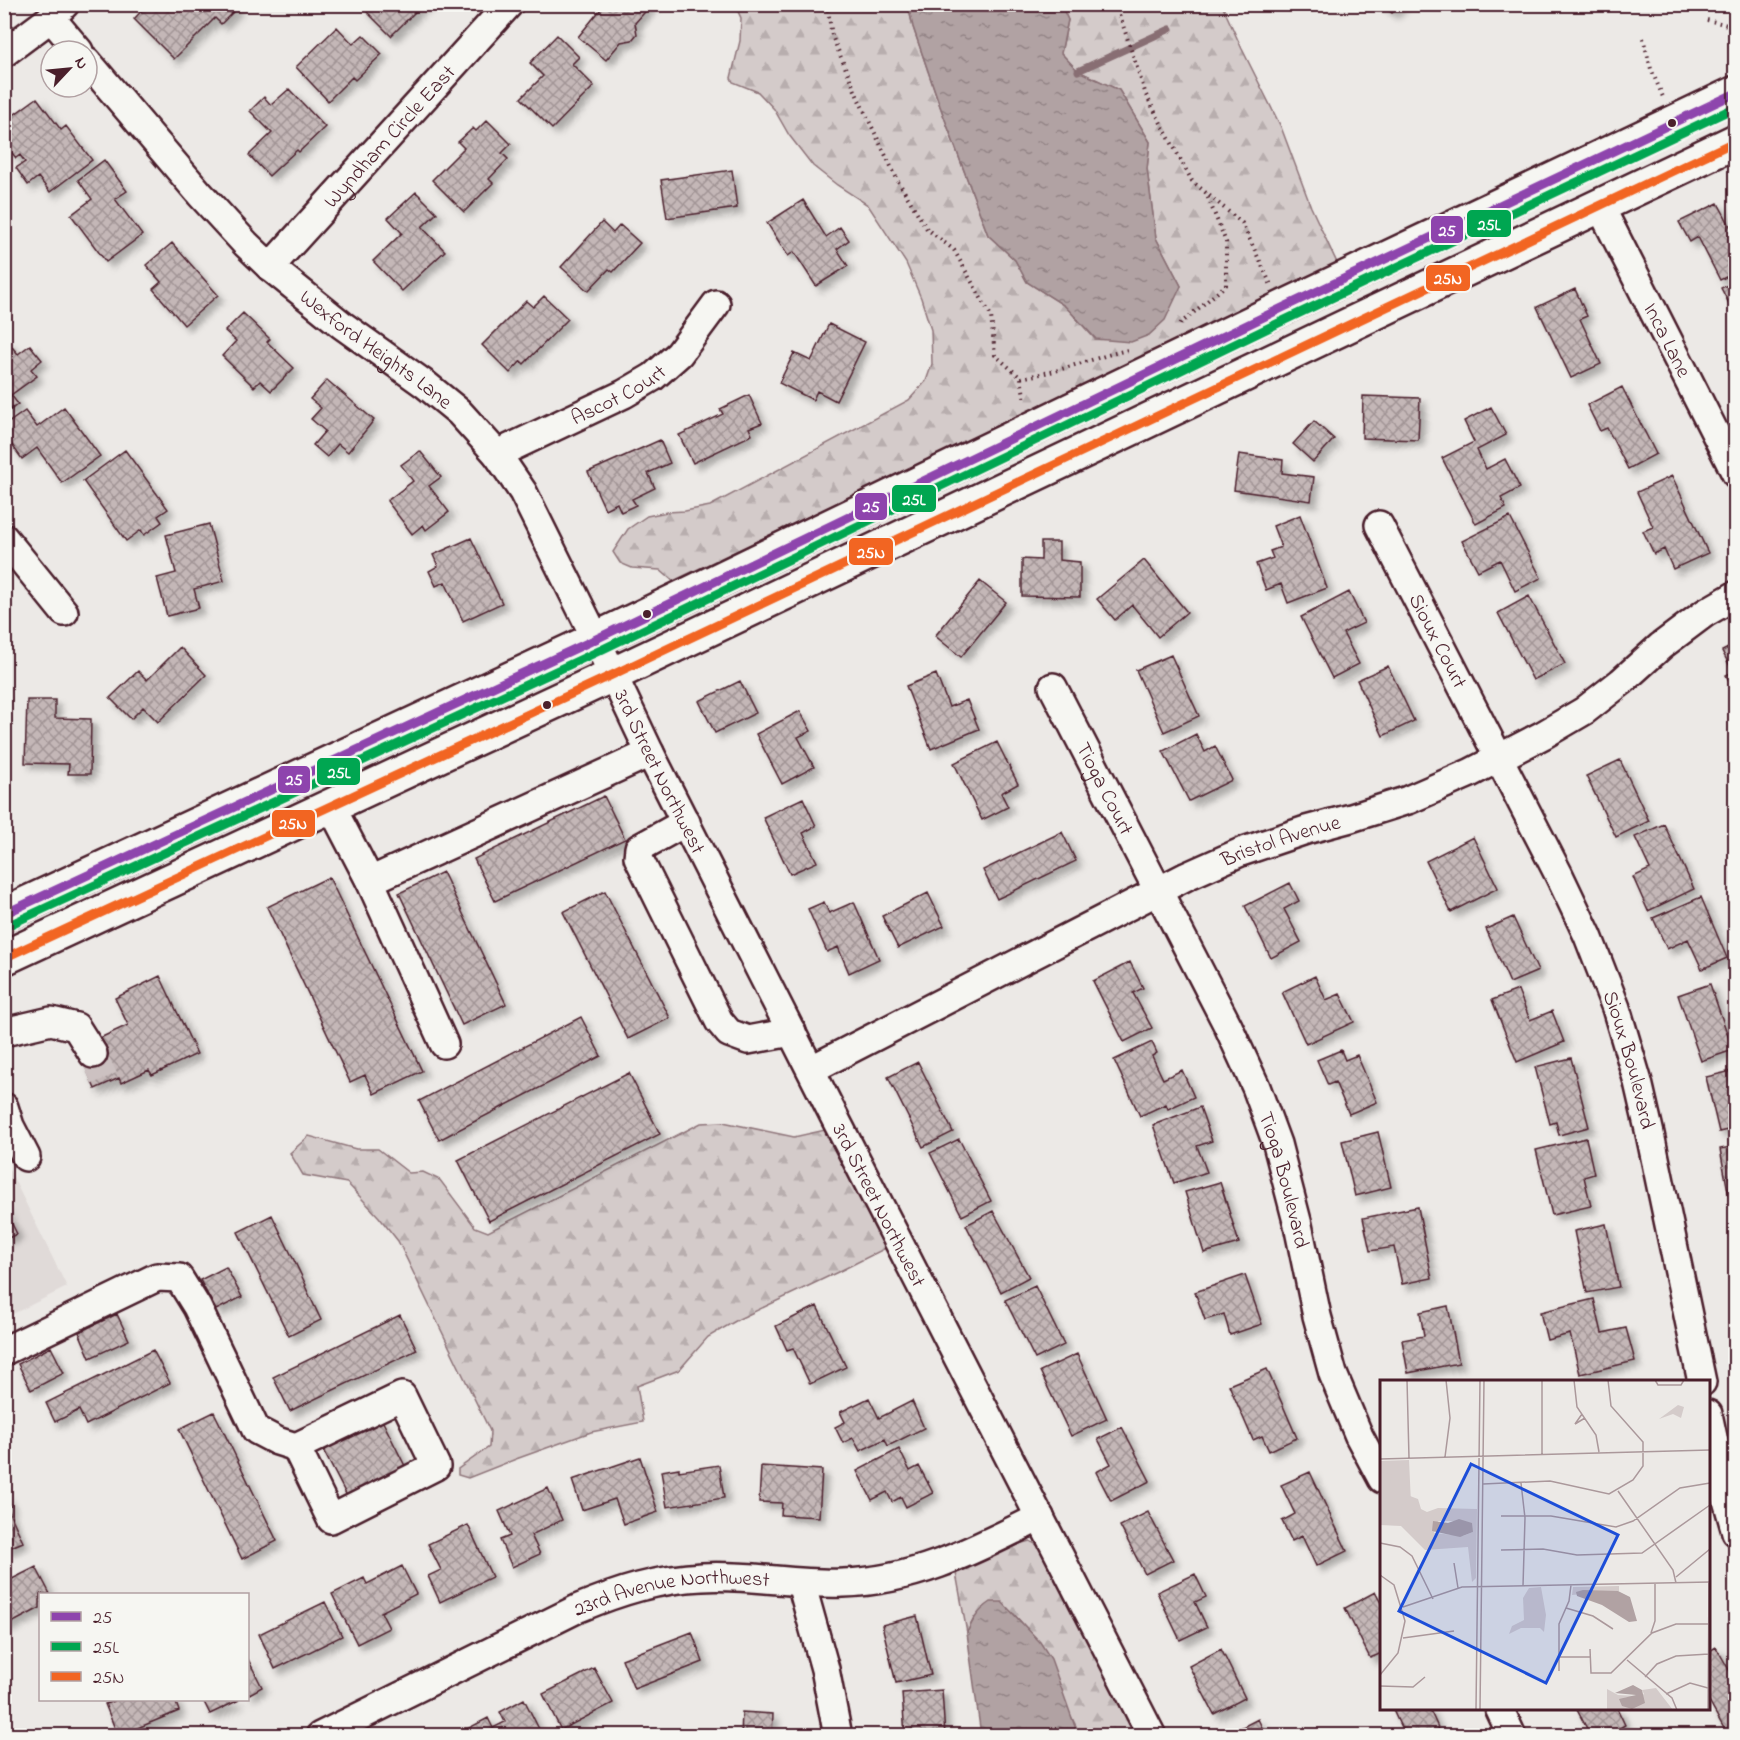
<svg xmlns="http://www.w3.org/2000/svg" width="1740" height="1740" viewBox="0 0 1740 1740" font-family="'Indie Flower',sans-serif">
	<defs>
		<pattern id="forest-firs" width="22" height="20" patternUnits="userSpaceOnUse" patternTransform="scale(1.5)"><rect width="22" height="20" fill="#d4cbca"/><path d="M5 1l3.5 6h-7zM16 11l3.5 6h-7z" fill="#b8aeae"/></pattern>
		<pattern id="water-ripples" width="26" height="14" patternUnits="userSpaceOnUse" patternTransform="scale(1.5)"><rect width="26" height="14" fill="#b1a2a3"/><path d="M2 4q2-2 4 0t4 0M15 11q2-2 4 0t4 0" fill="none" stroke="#928385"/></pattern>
		<pattern id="building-cross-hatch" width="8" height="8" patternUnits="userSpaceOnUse" patternTransform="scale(1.5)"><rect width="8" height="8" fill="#c4b7b7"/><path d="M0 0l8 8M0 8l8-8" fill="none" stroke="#a19495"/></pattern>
		<filter id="shadow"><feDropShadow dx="5.5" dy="5.5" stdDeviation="3" flood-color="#0004"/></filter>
	</defs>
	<rect width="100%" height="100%" fill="#ece9e6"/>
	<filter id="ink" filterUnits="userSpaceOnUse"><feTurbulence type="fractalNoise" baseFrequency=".0167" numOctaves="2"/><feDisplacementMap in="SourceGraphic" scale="12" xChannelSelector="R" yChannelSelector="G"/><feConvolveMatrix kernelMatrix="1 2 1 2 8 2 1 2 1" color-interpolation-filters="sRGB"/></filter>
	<g filter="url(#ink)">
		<path fill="#e0dad8" d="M4,1159L67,1287L5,1318H4Z"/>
		<path fill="url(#forest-firs)" stroke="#8f757a" stroke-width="1.5" d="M735,5H908L913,27L940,106L988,235L1015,260L1027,282L1065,306L1095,339L1181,286L1156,238L1147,169L1150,142L1119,90L1078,71L1061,53L1068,20L1061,5H1222L1242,49L1281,127L1311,207L1338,265L673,581L660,570L632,568L620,563L613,552L628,529L647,516L667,512L685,511L710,506L909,400L926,381L932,364L931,330L921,298L906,263L868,205L837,185L813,166L789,135L774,109L758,92L733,82L731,78L740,41L741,18Z
			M723,1122L794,1137L825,1130L888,1247L840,1271L739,1319L708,1337L679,1370L637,1386L643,1422L591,1432L516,1459L468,1478L458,1475V1469L489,1447L490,1431L398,1241L379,1217L347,1183L303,1175L290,1153L309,1136L356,1149H378L409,1173L423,1172L440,1180L475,1227L488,1232L701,1123Z
			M1030,1541L1041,1547L1137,1735H1078L1076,1726L1027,1629L1014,1614L974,1618L967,1633L956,1573L1018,1544Z"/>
		<path fill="url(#water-ripples)" stroke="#886e73" stroke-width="1.5" d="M908,5H1061L1068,20L1061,53L1078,71L1119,90L1150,142L1147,169L1156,238L1181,286L1165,320L1149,335L1131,342L1096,339L1065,306L1027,282L1015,260L988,235L940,106L913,27Z
			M991,1602H1002L1040,1642L1051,1659L1078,1735H981L967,1633C973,1619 979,1610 991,1602Z"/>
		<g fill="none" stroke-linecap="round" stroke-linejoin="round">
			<path stroke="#886e73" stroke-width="7" d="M1078,71L1170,29"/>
		</g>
		<path fill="url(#building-cross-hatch)" stroke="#4a1f2b" stroke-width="1.5" filter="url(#shadow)" d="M148,4H233L237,8L221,24L215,18L174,59L134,19Z
			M368,4H426L424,7L422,5L391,36L364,9Z
			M605,4H652L635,23L637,34L632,40L621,42L606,60L578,37Z
			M1381,4H1402L1392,13Z
			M337,27L353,44L363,35L382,54L355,80L352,77L328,101L296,67Z
			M557,35L579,57L572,64L594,86L552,129L521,98L543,76L530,63Z
			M289,89L325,127L299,152L297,150L269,176L249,155L272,133L250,111L264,97L271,105Z
			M37,98L61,130L66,126L92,160L50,192L38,177L28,185L16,168L25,162L20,155L16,158L4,143V122Z
			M487,120L511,144L502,153L508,159L489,179L493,183L464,212L432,180L464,148L458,142L473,128L476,131Z
			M104,160L127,191L115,199L142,235L106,262L71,215L92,199L78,180Z
			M732,170L737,208L667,218L661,180Z
			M416,192L437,213L422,227L445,251L402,291L373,261L402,233L388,218Z
			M803,200L826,237L840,227L849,240L837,249L848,266L816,286L794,252L788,256L767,223Z
			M1718,203L1736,237V272L1720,280L1698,237L1690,242L1679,222Z
			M602,222L613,233L620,225L640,243L613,272L609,269L588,291L561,267Z
			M172,243L218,295L184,325L153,289L161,282L146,265Z
			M1736,281V317L1721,288Z
			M1575,289L1587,316L1580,319L1601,364L1571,378L1537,307Z
			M544,296L568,319L524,364L521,361L510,373L482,345L526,301L533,307Z
			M243,313L270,339L267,342L294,368L271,391L260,381L254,387L222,356L236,341L225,331Z
			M829,324L865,342L836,401L817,391L813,400L779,383L794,353L811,361Z
			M7,341L18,354L30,345L42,360L31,369L37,376L11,395L18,404L4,415V343Z
			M327,380L374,420L348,452L338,444L327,457L313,445L325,431L311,419L321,408L310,399Z
			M1622,387L1656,454L1628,469L1607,428L1600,431L1587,405Z
			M749,395L762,423L749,428L752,435L693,463L679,435L723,414L720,409Z
			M1363,396L1420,398L1418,440L1362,438Z
			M64,407L100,456L62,483L37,448L22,459L4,434V426L25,411L37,427Z
			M1491,407L1506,435L1477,450L1486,469L1505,459L1520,488L1501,498L1506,508L1476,524L1442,458L1474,442L1464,421Z
			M1314,421L1334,439L1313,462L1293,444Z
			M660,440L670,463L648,473L655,488L632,499L636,505L621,512L617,503L605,509L588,472Z
			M125,450L168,509L158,516L162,522L144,535L141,530L126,541L83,481Z
			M420,451L441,477L429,486L449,512L426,530L423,525L412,534L387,501L413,481L401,465Z
			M1239,454L1283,460L1282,473L1314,477L1311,501L1234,490Z
			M1672,476L1708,553L1673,569L1664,549L1654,554L1643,531L1653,527L1637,492Z
			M1300,515L1327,588L1288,603L1281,584L1266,590L1256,564L1273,558L1270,551L1281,547L1273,526Z
			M1510,517L1541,578L1515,591L1500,560L1478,571L1462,541Z
			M209,524L224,581L194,589L199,608L167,616L157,578L176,573L166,535Z
			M471,538L502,603L463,621L445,582L436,586L429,571L438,566L433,555Z
			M1041,542H1059V560L1080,562V597L1022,596V559L1041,560Z
			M1144,560L1187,612L1158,637L1132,605L1115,620L1097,599Z
			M980,581L1006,602L961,657L935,636Z
			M1349,592L1364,623L1343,633L1359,664L1332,678L1301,617Z
			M1529,596L1565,664L1533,680L1498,613Z
			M1736,644V694L1726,675L1733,672L1722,651Z
			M180,647L206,675L158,722L143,707L131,719L110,698L138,671L147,680Z
			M1171,655L1199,716L1164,732L1136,670Z
			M1388,666L1414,721L1383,736L1357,680Z
			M936,674L949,707L967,700L979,729L931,749L906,686Z
			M740,681L756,713L715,733L699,701Z
			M27,700H55V718L91,719L90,774H68L69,764L25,763Z
			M800,711L811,731L798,737L814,767L782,784L756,734Z
			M1196,734L1205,752L1215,746L1232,780L1189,801L1163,751Z
			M997,742L1018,784L1001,793L1008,807L982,820L954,763Z
			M1620,760L1649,821L1616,837L1586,776Z
			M604,796L625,839L495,901L474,859Z
			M803,798L816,826L803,833L817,862L790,874L763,817Z
			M1664,824L1694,889L1648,911L1633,877L1650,869L1635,837Z
			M1062,832L1076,861L997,899L983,870Z
			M1473,837L1498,888L1451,912L1426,861Z
			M443,872L506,1004L462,1025L399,893Z
			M329,877L422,1071L374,1094L365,1075L350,1082L267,907Z
			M1290,883L1299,901L1284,909L1301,942L1271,958L1245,906Z
			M605,891L670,1018L628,1039L563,912Z
			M928,893L944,926L898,948L882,916Z
			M1701,897L1727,958L1702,969L1688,939L1667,949L1653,918Z
			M824,902L829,913L854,902L879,959L849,973L838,947L827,952L808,909Z
			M1513,917L1538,971L1510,983L1486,929Z
			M1130,962L1143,988L1133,993L1152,1028L1124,1042L1093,981Z
			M160,976L197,1054L152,1075L149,1070L121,1083L119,1078L95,1089L82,1059L104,1049L100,1038L128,1025L115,998Z
			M1315,976L1326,1000L1340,994L1354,1022L1306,1044L1282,992Z
			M1710,984L1733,1050L1701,1061L1678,995Z
			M1518,990L1530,1020L1552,1011L1564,1042L1517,1062L1492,1000Z
			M581,1017L601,1056L439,1140L419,1101Z
			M1152,1042L1157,1053L1152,1056L1163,1079L1182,1070L1194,1097L1168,1109L1166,1104L1140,1116L1114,1060Z
			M1341,1050L1345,1060L1357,1055L1377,1102L1349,1114L1335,1082L1328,1085L1317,1060Z
			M1571,1058L1589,1127L1559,1135L1556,1122L1550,1124L1535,1067Z
			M918,1062L953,1132L923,1147L888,1077Z
			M1736,1070V1128L1719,1132L1706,1077Z
			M629,1073L660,1134L489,1221L458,1160Z
			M1200,1107L1212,1141L1197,1146L1207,1172L1174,1183L1153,1125Z
			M1378,1132L1391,1187L1355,1196L1342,1141Z
			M1586,1138L1594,1174L1584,1177L1591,1206L1552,1215L1536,1150Z
			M959,1139L991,1201L962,1216L930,1153Z
			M1736,1146V1223H1734L1720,1149Z
			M1220,1182L1239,1243L1204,1253L1185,1192Z
			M1418,1207L1432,1278L1402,1284L1394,1247L1370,1251L1363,1218Z
			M4,1208L17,1234L4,1240Z
			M993,1211L1029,1277L1001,1292L966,1225Z
			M272,1215L306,1285L305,1286L321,1320L289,1336L238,1232Z
			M1606,1224L1619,1287L1587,1293L1574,1231Z
			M226,1267L242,1297L216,1310L200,1280Z
			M1245,1275L1262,1324L1230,1335L1224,1314L1205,1320L1195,1292Z
			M1035,1286L1064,1345L1035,1359L1005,1300Z
			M1594,1299L1602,1333L1626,1328L1635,1361L1580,1374L1570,1334L1547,1340L1540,1312Z
			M817,1306L846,1367L810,1384L793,1348L787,1350L776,1326Z
			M1448,1306L1459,1363L1408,1373L1402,1340L1424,1336L1420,1312Z
			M117,1314L129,1340L90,1358L79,1332Z
			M400,1315L417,1350L290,1411L273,1377Z
			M51,1347L64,1373L31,1390L18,1364Z
			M153,1350L170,1383L86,1425L79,1410L55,1422L46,1403Z
			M1077,1354L1107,1419L1071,1436L1040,1371Z
			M1267,1369L1297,1438L1269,1451L1262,1436L1253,1440L1229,1385Z
			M869,1398L879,1418L912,1401L924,1428L888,1446L885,1439L860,1451L853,1438L843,1443L835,1427L845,1422L840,1412Z
			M214,1412L277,1541L242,1559L179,1429Z
			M381,1418L406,1468L348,1498L322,1448Z
			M1122,1427L1150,1481L1111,1501L1096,1472L1111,1464L1098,1439Z
			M899,1449L910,1471L919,1466L933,1493L906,1507L901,1497L892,1502L887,1492L872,1500L857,1471Z
			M640,1457L658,1512L624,1524L615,1499L582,1510L572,1480Z
			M719,1465L724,1498L667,1507L661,1471L679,1468V1471Z
			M761,1466L822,1470L819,1517L781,1515L782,1503L759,1502Z
			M1310,1472L1347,1551L1316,1566L1302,1536L1292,1541L1282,1521L1295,1514L1281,1485Z
			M548,1488L562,1520L531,1535L540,1554L512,1567L500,1540L510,1536L499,1511Z
			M4,1492L11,1506L7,1507L23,1542L4,1550Z
			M1148,1512L1173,1560L1145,1574L1120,1526Z
			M468,1525L492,1577L440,1602L428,1576L441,1570L428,1544Z
			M402,1566L416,1594L381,1612L389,1628L357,1644L332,1594L364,1578L367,1584Z
			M36,1567L50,1594H40V1608L4,1627V1583Z
			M1195,1574L1206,1597L1195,1602L1207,1627L1180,1640L1157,1592Z
			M1375,1592L1382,1605V1653L1370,1658L1345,1608Z
			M325,1602L342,1636L275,1669L259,1634Z
			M917,1616L931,1675L896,1683L882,1625Z
			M692,1632L703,1662L634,1689L622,1659Z
			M1716,1647L1736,1682V1725L1725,1730L1708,1700V1652Z
			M1221,1649L1245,1698L1214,1714L1189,1666Z
			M248,1659L262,1687L248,1695Z
			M594,1668L613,1703L561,1730L543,1694Z
			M942,1690L945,1736H905L902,1693Z
			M524,1699L540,1731L532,1736H470L467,1729L488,1718L493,1728L505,1722L500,1712Z
			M116,1700H175L179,1711L118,1736L105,1704Z
			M203,1700H239L210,1714Z
			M1392,1708H1429L1442,1736H1405Z
			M1576,1708H1617L1625,1725L1606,1736H1591Z
			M742,1712L773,1714L772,1736H741Z
			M1258,1719L1266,1736H1225Z"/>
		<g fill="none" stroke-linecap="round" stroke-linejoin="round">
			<path stroke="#ccc1c1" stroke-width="27" stroke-dasharray="27 14" stroke-linecap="butt" d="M93,1054L107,1084"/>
			<g stroke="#4a1f2b" stroke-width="32">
				<g id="minor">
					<path d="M51,18L79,51"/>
					<path d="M4,53L51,18L65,4"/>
					<path id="s1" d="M87,61L200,194L246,244L270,267L342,325L426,385L459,412L497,454L523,492L596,639L650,753L837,1122L1152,1736"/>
					<path id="s2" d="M1600,206L1736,474"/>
					<path id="s3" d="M270,267L509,4"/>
					<path id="s4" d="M497,454L624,394L653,377L679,354L716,304"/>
					<path id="s5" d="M1379,525L1559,875L1588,936L1616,1008L1638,1082L1650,1134L1702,1382"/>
					<path d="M4,538L64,612"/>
					<path id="s6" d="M1053,687L1228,1026L1256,1087L1277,1144L1298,1225L1317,1316L1333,1374L1359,1436L1382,1479"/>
					<path d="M331,806L370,881L444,1044"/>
					<path d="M686,822L639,848L638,857L719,1021L729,1033L748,1040L792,1032"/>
					<path d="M370,881L650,753"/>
					<path d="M4,1032L51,1021L76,1027L93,1054"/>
					<path id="s7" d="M812,1069L1187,876L1241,852L1306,830L1351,818L1408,800L1470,773L1543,735L1584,711L1621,682L1661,646L1705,613L1736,595"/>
					<path d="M4,1107L10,1126L26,1157"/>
					<path d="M4,1351L157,1277L179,1278L197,1307L256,1430L277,1441L296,1447L402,1396L436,1466L331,1519L296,1447"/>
					<path d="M1708,1414L1725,1493L1736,1532"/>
					<path d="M801,1583L825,1669L838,1736"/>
					<path d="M1499,1708L1512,1736"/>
					<path id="s8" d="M320,1736L579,1608C620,1591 658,1579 702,1577C749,1574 796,1585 843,1583C917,1581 976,1549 1040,1517"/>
				</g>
			</g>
			<g stroke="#4a1f2b" stroke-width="38">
				<path id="major" d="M4,914L596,639L1282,308L1736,93
					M4,958L612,675L1736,141"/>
			</g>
			<path stroke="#4a1f2b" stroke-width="4" stroke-dasharray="1.5 4.5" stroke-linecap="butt" d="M827,4L832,36L859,100L898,181L927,229L954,250L991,316L995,355L1021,378L1055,371L1111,354L1128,350
				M1116,4L1146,95L1192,181L1242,223L1271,285
				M1707,20L1736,27
				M1643,38L1651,69L1663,97
				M1180,324L1226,285V242L1206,193
				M1021,378L1025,401"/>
			<use href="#minor" stroke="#f6f6f2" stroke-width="27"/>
			<use href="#major" stroke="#f6f6f2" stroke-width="33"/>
			<g stroke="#f6f6f2" stroke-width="14">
				<path id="bus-1" d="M4,914L596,639L1282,308L1736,93"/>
			</g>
			<g stroke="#f6f6f2" stroke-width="14">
				<path id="bus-2" d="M9,925L601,650L1287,319L1736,107"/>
			</g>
			<g stroke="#f6f6f2" stroke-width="14">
				<path id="bus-3" d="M4,958L612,675L1736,141"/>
			</g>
			<use href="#bus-1" stroke="#8e44ad" stroke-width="9"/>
			<use href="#bus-2" stroke="#00a651" stroke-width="9"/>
			<use href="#bus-3" stroke="#f26522" stroke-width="9"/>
		</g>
	</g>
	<g fill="#4a1f2b" stroke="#f6f6f2" stroke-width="2">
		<circle cx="1672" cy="123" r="5"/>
		<circle cx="647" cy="614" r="5"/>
		<circle cx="547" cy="705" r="5"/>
	</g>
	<g text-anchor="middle" stroke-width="4.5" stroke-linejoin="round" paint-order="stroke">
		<g font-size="21" fill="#4a1f2b" stroke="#f6f6f2">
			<text dy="7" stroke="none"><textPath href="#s3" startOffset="177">Wyndham Circle East</textPath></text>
			<text dy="7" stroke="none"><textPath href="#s2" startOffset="150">Inca Lane</textPath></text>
			<text dy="7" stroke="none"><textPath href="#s1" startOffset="410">Wexford Heights Lane</textPath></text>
			<text dy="7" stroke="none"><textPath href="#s4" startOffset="135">Ascot Court</textPath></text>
			<text dy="7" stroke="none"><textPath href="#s5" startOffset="130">Sioux Court</textPath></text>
			<text dy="7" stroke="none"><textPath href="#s1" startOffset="928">3rd Street Northwest</textPath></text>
			<text dy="7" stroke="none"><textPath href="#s6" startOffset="114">Tioga Court</textPath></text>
			<text dy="7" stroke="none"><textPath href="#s7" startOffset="522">Bristol Avenue</textPath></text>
			<text dy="7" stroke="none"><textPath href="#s5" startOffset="592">Sioux Boulevard</textPath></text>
			<text dy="7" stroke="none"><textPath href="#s6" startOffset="546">Tioga Boulevard</textPath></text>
			<text dy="7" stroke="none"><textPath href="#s1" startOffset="1414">3rd Street Northwest</textPath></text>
			<text dy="7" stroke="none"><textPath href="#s8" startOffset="384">23rd Avenue Northwest</textPath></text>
		</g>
	</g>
	<g transform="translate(1380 1380)">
		<rect width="330" height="330" fill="#ece9e6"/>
		<path d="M298,25L304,27L301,38L293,34L279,39ZM29,80L32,145L0,142V81Z" fill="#d4cbca"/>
		<path d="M30,116L38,119L41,129L47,132L58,128L97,129L96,198L92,202L88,167L45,170L21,146L0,145V131H18ZM58,141H81L93,152L83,156L54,153ZM239,206V211L192,215L193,207ZM161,207L166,235L164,252L160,248H141L129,254L132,246L144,240L143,218L149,208ZM276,308L293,330H227V309L238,315L257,316L244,318L242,326L264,314L262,310Z" fill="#d4cbca" fill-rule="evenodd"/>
		<path d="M0,92L12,95L4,126L0,125Z" fill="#d4cbca"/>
		<path d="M79,139L92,143L93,152L80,157L52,151L53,141L68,143ZM203,210L238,211L250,217L257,241L249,242L222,225L197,216L196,212ZM253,305L262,310L265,323L252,329L242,326L239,319L256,315L235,313Z" fill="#b1a2a3"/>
		<path fill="none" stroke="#ab989b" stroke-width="1.5" d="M27,0L29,78M162,0V74M194,0L197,27L216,55L219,72M275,0L278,5H301L304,0M202,34L195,44L205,38M65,77L70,38L66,0M0,79L330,70M141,103L145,138L143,206M103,104L170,101L229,114L253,100L263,86V62L231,26L228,0M238,111L293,190L296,203M121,136H171L236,147L253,141L300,108L330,103M0,163L20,167L32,176L53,219M121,170L163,169L197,175L262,173L330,125M74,183L78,208M0,195L14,205L25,241L18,273L0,295M296,197L330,169M23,227L82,207L330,202M186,228L213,236L233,249M271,253L275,241V204M23,258L74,251M210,269L211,293H231L272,253L296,244H329M179,277H210M247,280L292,318L297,330M179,291V244L189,221L191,205M265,297L277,284L296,276L329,274M0,306L33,307L45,297M286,314L310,303L328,308M96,330L100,0M100,330L104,0M328,330L329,202"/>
		<path fill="#1d4ed8" fill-opacity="0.15" stroke="#1d4ed8" stroke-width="3" d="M91,84L238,155L166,303L19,231Z"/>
		<rect width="330" height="330" fill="none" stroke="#4a1f2b" stroke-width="3"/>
	</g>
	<g stroke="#f6f6f2" stroke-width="2">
		<rect x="1466" y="209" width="46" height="29" rx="6" fill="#00a651"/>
		<rect x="1430" y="215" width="34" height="29" rx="6" fill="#8e44ad"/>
		<rect x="1425" y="264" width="46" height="28" rx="6" fill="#f26522"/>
		<rect x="891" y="484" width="46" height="29" rx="6" fill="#00a651"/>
		<rect x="854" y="492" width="34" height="29" rx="6" fill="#8e44ad"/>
		<rect x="848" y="537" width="46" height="29" rx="6" fill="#f26522"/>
		<rect x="316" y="757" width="45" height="29" rx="6" fill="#00a651"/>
		<rect x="277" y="765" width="34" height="29" rx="6" fill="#8e44ad"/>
		<rect x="271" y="809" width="45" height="29" rx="6" fill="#f26522"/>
	</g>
	<g font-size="16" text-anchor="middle" font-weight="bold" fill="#fff">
		<text x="1489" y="230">25L</text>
		<text x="1447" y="236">25</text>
		<text x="1448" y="284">25N</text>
		<text x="914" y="505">25L</text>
		<text x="871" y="512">25</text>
		<text x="871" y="558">25N</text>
		<text x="339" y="778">25L</text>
		<text x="294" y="785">25</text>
		<text x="293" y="829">25N</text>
	</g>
	<rect width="1740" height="1740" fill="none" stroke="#f6f6f2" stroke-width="24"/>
	<rect x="12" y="12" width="1716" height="1716" fill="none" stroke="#4a1f2b" stroke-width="2" filter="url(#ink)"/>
	<rect x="39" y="1593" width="210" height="108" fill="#f6f6f2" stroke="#b1a0a2" stroke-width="1.5"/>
	<rect x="51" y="1612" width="30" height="9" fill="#8e44ad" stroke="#b1a0a2" stroke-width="1.5"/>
	<text x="93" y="1623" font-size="18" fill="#4a1f2b">25</text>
	<rect x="51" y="1642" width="30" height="9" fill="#00a651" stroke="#b1a0a2" stroke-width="1.5"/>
	<text x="93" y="1653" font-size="18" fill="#4a1f2b">25L</text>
	<rect x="51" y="1672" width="30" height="9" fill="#f26522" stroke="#b1a0a2" stroke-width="1.5"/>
	<text x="93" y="1683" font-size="18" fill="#4a1f2b">25N</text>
	<g transform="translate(69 69) rotate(64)"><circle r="28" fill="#f6f6f2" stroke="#b1a0a2" stroke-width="1.5"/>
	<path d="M0-4.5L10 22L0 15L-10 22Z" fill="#4a1f2b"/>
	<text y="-9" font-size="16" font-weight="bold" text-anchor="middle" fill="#4a1f2b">N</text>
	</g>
</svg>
